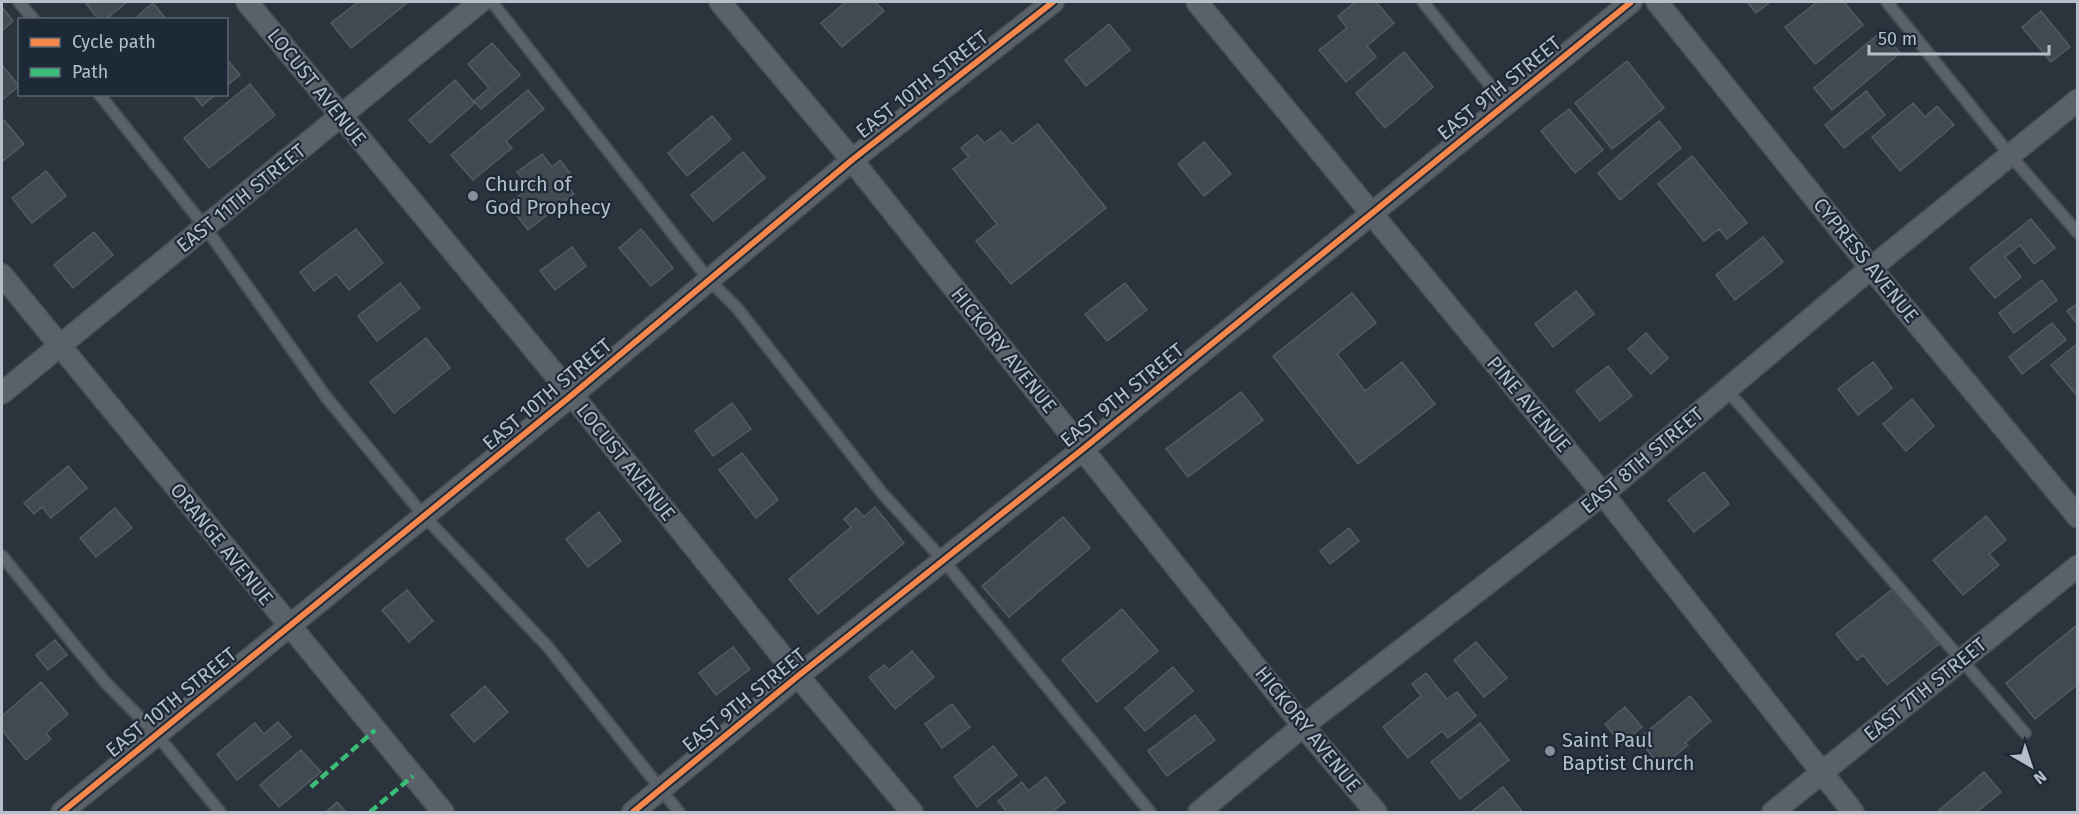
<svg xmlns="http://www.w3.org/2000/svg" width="2079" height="814" viewBox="0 0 2079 814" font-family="'Fira Sans',sans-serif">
	<rect width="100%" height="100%" fill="#2b333c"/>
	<path fill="#424a51" stroke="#535a63" stroke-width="1.5" d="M85,2H127L105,20H99Z
		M358,2H406L407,3L351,48L331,23Z
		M846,2H875L884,11L842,47L821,23Z
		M1355,2H1376L1394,23L1367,46L1376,57L1346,82L1319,50L1347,28L1338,16Z
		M1747,2H1770L1756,13Z
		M1817,2H1844L1863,25L1815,64L1785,27Z
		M153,3L167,20H133Z
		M2,7L13,21L2,31Z
		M2041,11L2070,47L2051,62L2022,27Z
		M1109,24L1130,50L1086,86L1065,60Z
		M1882,31L1900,53L1832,110L1814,88Z
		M492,43L520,75L481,109L474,101L489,88L468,64Z
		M1404,52L1433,87L1385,128L1356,93Z
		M226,58L240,75L226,86Z
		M1627,61L1664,108L1612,149L1575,103Z
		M2,65L19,86L2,100Z
		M455,80L475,103L430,143L409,120Z
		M250,84L275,115L209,168L184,138Z
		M528,90L544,109L506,141L512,148L473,180L451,155Z
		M1866,91L1885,115L1844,148L1825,125Z
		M193,94H216L202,106Z
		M1913,103L1925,117L1937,106L1954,125L1900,171L1872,137Z
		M1569,109L1603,150L1575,173L1541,131Z
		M712,116L731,139L687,176L668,153Z
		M4,120L24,144L2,162V122Z
		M1659,121L1681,148L1620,200L1598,173Z
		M1038,124L1106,208L1011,284L976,241L997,224L953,169L969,157L961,148L977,135L984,143L1001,131L1012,144Z
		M1204,142L1231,174L1204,196L1178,164Z
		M743,152L765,178L713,221L691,195Z
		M542,154L552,167L560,160L572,176L565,182L574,194L528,230L508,204L529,188L517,172Z
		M1692,156L1747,223L1727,239L1719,229L1704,241L1658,184Z
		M46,171L66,196L32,223L12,198Z
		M2031,219L2055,248L2034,264L2020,245L2005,257L2021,277L1995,298L1970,268Z
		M356,229L383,263L349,290L336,274L314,291L300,272Z
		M641,229L673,268L651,286L619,248Z
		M94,232L113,255L73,288L54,265Z
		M1763,237L1783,262L1735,300L1716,275Z
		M572,247L586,266L555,290L540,271Z
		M2042,280L2057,300L2014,333L1999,313Z
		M400,283L420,308L377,341L358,316Z
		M1125,283L1147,310L1107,341L1085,314Z
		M1576,291L1594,314L1553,347L1535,324Z
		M1352,293L1376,323L1337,354L1365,391L1402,362L1435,404L1358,464L1273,356Z
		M2078,303V325L2067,311Z
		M2052,323L2066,340L2022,374L2009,357Z
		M1646,333L1668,358L1651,374L1628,349Z
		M426,338L450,368L394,413L370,382Z
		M2078,343V397L2051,365Z
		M1873,362L1892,388L1858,415L1838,389Z
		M1608,366L1632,396L1600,421L1576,391Z
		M1241,392L1263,420L1188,477L1166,449Z
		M1912,399L1934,426L1906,451L1883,424Z
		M732,403L751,429L713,456L695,431Z
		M742,453L778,500L756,518L719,470Z
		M68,466L87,488L51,518L42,507L34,514L24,503Z
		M1704,472L1729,504L1694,532L1668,500Z
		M875,507L904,543L818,614L789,579L851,527L844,519L856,508L864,517Z
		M115,508L132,528L96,557L80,538Z
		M599,512L621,541L588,567L566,539Z
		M1986,516L2006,540L1989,554L1999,565L1963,595L1933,560Z
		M1063,517L1090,548L1009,617L982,586Z
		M1349,528L1359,541L1330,564L1320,551Z
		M1894,588L1939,644L1887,685L1863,655L1857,660L1836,634Z
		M407,590L433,621L409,642L382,610Z
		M1122,609L1158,651L1097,702L1062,660Z
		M2076,626L2078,627V684L2035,719L2006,683Z
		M55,640L67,655L48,670L36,655Z
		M1476,642L1507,678L1484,697L1454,660Z
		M733,647L750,669L716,695L699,673Z
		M912,651L934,677L895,709L869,677L884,665L889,670Z
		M1173,667L1193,691L1145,731L1125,708Z
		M1426,673L1447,699L1457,692L1476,716L1448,738L1442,731L1408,758L1383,727L1421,696L1412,684Z
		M41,682L68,714L46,733L51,739L26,760L2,730V716Z
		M485,686L508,712L474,742L451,715Z
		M1690,696L1711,721L1685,743L1688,745L1661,767L1638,739Z
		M952,704L970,727L942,748L925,724Z
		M1625,707L1642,727L1622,744L1605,724Z
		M1195,715L1215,740L1167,776L1148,751Z
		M278,722L291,737L237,780L217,754L255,723L264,734Z
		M1480,723L1509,760L1460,799L1431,762Z
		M993,746L1017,775L977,807L954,777Z
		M301,750L321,772L279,807L260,785Z
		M1984,772L2001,792L1977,812H1937Z
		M1046,777L1065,802L1051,812H1007L998,801L1022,782L1028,791Z
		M1503,787L1521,810L1518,812H1471Z
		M337,802L346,812H326Z"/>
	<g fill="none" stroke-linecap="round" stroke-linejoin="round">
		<g stroke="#494f56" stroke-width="14">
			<path id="lane" d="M19,2L34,20
				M492,2L709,280L737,308L882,493L943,560L1150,812
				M1423,2L1505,104
				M1887,2L2010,155L2078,233
				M99,94L205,227L326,397L424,516L548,647L679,812
				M1727,390L2025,733
				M2,556L80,652L106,683L157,735L220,812"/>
		</g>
		<g stroke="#494f56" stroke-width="24">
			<path id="street" d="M247,2L572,395L798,676L912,812
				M720,2L852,160L1303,726L1376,812
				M1197,2L1603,494L1853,812
				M1657,2L1871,268L2078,517
				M2,275L443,812
				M2,393L480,2
				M62,812L572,395L852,160L1053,2
				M633,812L798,676L1083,449L1631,2
				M1199,812L1303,726L1603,494L1871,268L2078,100
				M1773,812L2078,566"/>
		</g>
		<use href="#lane" stroke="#5b6169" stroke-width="10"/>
		<use href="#street" stroke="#5b6169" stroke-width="21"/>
		<path stroke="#3abd76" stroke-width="4.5" stroke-dasharray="9 4.5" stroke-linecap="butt" d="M311,787L375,730
			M370,812L413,776"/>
		<g stroke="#1d2937" stroke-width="10">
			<path id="cycleway" d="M62,812L572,395L852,160L1053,2
				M633,812L798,676L1083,449L1631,2"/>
		</g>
		<use href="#cycleway" stroke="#f5874c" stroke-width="6"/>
	</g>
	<g fill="#858e9a" stroke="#1d2937" stroke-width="2">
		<circle cx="473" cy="196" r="6"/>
		<circle cx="1550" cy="751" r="6"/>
	</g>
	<g text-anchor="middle" stroke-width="4.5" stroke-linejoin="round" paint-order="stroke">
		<g font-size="20" fill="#b5bfcc" stroke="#1d2937">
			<text transform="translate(922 84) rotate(-38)" y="7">EAST 10TH STREET</text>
			<text transform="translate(317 87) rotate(51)" y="7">LOCUST AVENUE</text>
			<text transform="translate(1499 88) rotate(-39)" y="7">EAST 9TH STREET</text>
			<text transform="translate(241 198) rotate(-39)" y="7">EAST 11TH STREET</text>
			<text transform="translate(1866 260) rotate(51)" y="7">CYPRESS AVENUE</text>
			<text transform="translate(1004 350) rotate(51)" y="7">HICKORY AVENUE</text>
			<text transform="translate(547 394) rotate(-40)" y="7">EAST 10TH STREET</text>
			<text transform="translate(1122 395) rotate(-39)" y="7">EAST 9TH STREET</text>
			<text transform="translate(1529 404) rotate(50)" y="7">PINE AVENUE</text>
			<text transform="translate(1642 460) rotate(-40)" y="7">EAST 8TH STREET</text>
			<text transform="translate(626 462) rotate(51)" y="7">LOCUST AVENUE</text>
			<text transform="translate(222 544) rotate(51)" y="7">ORANGE AVENUE</text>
			<text transform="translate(1925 689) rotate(-39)" y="7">EAST 7TH STREET</text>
			<text transform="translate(744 700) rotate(-39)" y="7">EAST 9TH STREET</text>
			<text transform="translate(171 702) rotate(-39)" y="7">EAST 10TH STREET</text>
			<text transform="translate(1308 729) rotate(51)" y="7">HICKORY AVENUE</text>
		</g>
		<g font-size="20" fill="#b5bfcc" stroke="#1d2937" text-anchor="start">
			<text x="485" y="191">Church of<tspan x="485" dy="23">God Prophecy</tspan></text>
			<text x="1562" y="747">Saint Paul<tspan x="1562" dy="23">Baptist Church</tspan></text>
		</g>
	</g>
	<rect width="2079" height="814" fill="none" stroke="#b5bfcc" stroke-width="6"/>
	<rect x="18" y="18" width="210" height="78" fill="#1d2937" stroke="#5a6573" stroke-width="1.5"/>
	<rect x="30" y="38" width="30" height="9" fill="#f5874c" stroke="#5a6573" stroke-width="1.5"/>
	<text x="72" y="48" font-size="18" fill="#b5bfcc">Cycle path</text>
	<rect x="30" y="68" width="30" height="9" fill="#3abd76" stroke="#5a6573" stroke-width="1.5"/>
	<text x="72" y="78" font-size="18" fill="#b5bfcc">Path</text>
	<g transform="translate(2031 766) rotate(141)" stroke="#1d2937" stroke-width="4.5" paint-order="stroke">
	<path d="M0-4.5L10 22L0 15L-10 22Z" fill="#b5bfcc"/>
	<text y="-9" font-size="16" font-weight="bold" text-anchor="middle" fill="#b5bfcc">N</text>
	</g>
	<path d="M1869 45v9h180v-9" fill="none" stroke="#b5bfcc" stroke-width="3"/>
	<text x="1878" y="45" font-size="18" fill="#b5bfcc" stroke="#1d2937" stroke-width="4.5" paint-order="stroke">50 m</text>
</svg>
